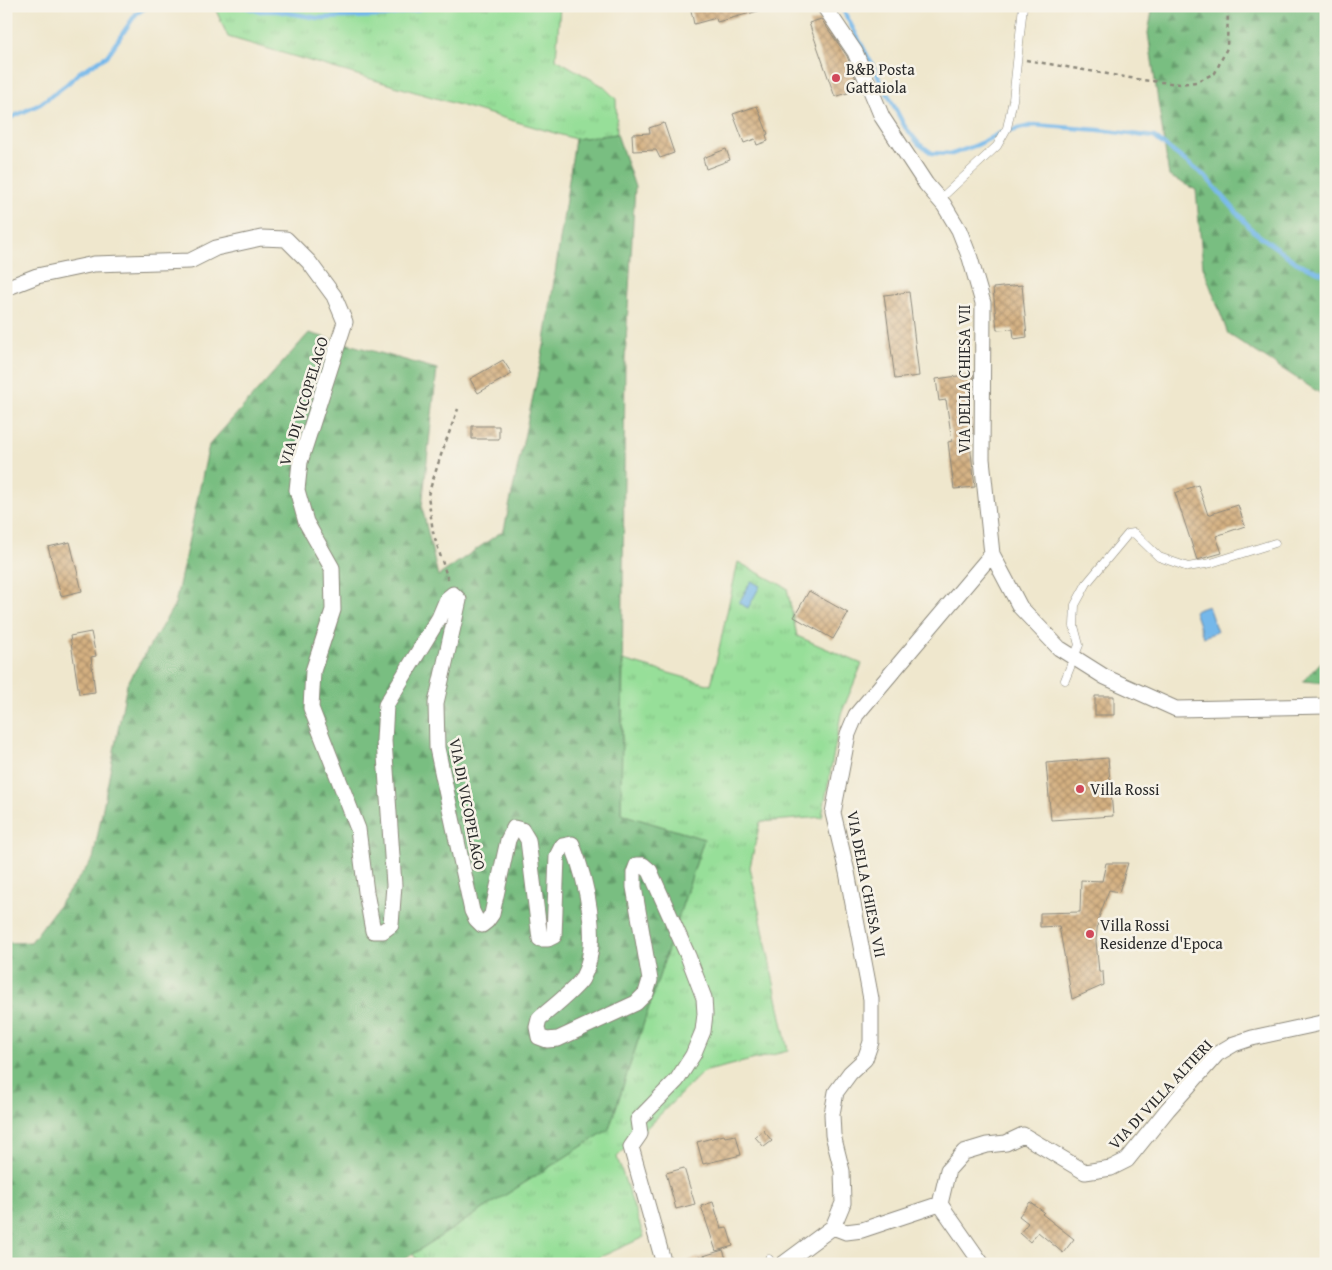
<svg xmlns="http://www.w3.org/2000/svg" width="1332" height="1270" viewBox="0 0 1332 1270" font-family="'Gentium Book Plus',serif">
	<defs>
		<pattern id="grass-tufts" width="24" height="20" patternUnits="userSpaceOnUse" patternTransform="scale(1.25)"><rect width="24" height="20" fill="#97df99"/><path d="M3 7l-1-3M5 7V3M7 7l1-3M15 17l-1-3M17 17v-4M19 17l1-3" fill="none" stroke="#82c084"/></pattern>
		<pattern id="forest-firs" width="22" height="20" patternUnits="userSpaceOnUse" patternTransform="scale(1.25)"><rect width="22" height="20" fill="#79be81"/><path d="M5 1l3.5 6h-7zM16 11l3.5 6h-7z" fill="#639b6a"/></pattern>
		<pattern id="building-cross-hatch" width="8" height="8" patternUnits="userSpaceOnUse" patternTransform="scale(1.25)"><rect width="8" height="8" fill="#d4b081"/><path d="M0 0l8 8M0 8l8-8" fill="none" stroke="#ac8f6a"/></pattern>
	</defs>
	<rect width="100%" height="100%" fill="#f7f3e8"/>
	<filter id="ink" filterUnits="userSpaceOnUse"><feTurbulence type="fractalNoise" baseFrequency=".02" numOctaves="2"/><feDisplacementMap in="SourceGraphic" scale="10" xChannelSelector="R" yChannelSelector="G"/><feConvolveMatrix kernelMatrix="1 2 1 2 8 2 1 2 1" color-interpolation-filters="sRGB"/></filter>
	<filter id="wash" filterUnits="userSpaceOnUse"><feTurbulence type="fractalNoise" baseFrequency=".0096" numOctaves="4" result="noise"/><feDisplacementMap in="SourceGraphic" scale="20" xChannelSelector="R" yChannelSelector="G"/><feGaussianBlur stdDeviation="1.12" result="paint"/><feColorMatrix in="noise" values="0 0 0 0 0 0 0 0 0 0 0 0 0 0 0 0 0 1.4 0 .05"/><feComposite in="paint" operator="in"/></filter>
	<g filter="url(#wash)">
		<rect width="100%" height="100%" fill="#efe7cd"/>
		<path fill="url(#grass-tufts)" stroke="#618562" d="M214,6H560L556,59L603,86L616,99L617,134L575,139L228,37Z
			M738,562L787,588L797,636L862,664L841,714L822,817L760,822L750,867L788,1051L703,1072L617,1157L644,1237L585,1264H419L413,1254L609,1129L704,839L621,814L623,660L711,685Z"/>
		<path fill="url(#forest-firs)" stroke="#527456" d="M1153,6H1326V397L1228,334L1203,267L1196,190L1169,176L1148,33Z
			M617,134L635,187L625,359L621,814L704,839L609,1129L397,1264H6V943L31,942L93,859L127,684L175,604L209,445L309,333L437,369L422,507L438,576L504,530L545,341L575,139Z
			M1326,657V683L1303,681Z"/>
		<path fill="#74b8ea" stroke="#50728a" d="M751,581L760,586L748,608L739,603Z
			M1208,606L1217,632L1203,637L1194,611Z"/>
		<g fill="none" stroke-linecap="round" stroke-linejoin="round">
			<path stroke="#74b8ea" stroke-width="4.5" d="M231,6L246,7L258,11H277L318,18L384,16L416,10L426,6
				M841,6L905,127L919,144L932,153L952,154L977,145L1000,133
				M6,120L40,104L67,84L80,72L107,56L136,14L148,6
				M1010,131L1034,125L1099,130L1154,137L1206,177L1253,231L1297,263L1326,275"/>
		</g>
		<g id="blocks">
			<path fill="url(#building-cross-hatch)" d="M690,6H761L762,10L717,22L716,18L694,24Z
				M821,19L847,56L860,89L835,97L809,23Z
				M757,106L768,134L766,135L768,141L757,145L755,139L744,143L733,114Z
				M664,123L674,153L660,158L656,150L633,151L632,134L650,133L649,128Z
				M726,149L730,160L706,169L703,158Z
				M1022,285L1027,337L1014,339L1013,329L997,330L993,288Z
				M909,292L919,376L895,379L884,295Z
				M503,360L512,374L478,393L470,379Z
				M973,374V397H969L973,434L969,435L975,487L954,489L948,442L952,441L946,400L939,401L936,379Z
				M472,426H499V439H472Z
				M1198,485L1208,515L1238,505L1245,526L1216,536L1222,553L1197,560L1175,493Z
				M70,542L82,591L61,596L48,547Z
				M809,591L848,613L833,639L794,617Z
				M91,632L96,656L91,657L95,692L79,694L70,636Z
				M1095,696H1114V715H1095Z
				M1108,758L1113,816L1051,820L1046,763Z
				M1106,863H1128L1119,892L1109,890L1098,920L1096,941L1099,972H1103L1104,985L1072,999L1059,926L1040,927V913L1080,912L1081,880L1102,881Z
				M763,1130L772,1141L764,1147L755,1137Z
				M724,1135L725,1137L736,1135L741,1155L703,1164L697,1142Z
				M684,1168L695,1204L676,1209L666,1173Z
				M713,1202L721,1228L727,1227L733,1246L716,1251L701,1206Z
				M1030,1202L1044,1212L1042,1214L1074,1239L1063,1253L1038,1232L1030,1242L1020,1233L1028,1223L1019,1216Z
				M723,1250L728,1264H687V1261Z"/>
		</g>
	</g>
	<g filter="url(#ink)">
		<use href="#blocks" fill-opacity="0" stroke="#8d897c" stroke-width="1"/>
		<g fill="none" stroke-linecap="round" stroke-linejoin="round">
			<g stroke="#8d897c" stroke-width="9">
				<path id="lane" d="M939,200L997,146L1007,128L1013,100L1023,6
					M1065,680L1079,645L1074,626L1075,605L1087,583L1128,534L1134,533L1159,557L1188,567L1211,563L1275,543
					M765,1264L769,1259"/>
			</g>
			<g stroke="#8d897c" stroke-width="17">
				<path id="street" d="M824,6L855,52L882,117L926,184L944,205L959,230L970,258L983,303L982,459L992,554L1020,607L1059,648L1105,677L1176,709L1326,706
					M6,288L37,276L94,264L190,261L216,248L261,238L286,239L309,262L334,296L345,322L300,462L297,490L306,522L332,568L333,610L313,671L311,708L358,829L366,892L373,931H383L391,925L394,885L384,741L386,705L439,618L447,599L453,594L459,600L436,703L437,748L472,911L476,919L482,925L487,921L492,914L508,840L514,828L522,830L528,840L540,939H548L554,936L557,856L562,846L572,844C586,879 602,944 582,979C576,989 549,1010 539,1019L537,1027L539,1037L547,1040L558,1039L636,1003L646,993L650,980L634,887V873L637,865H643L650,871L688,956L704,998L705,1014L703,1031L693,1055L677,1080L638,1120L640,1134L631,1147L664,1264
					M940,1204L982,1264
					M833,1227L843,1203L842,1171L833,1135L832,1114L836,1092L850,1073L865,1059L871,1042V999L847,872L833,813L848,734L856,715L992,554
					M783,1264L833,1227L846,1232L862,1230L940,1204L948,1170L964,1152L987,1145L1006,1143L1023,1135L1085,1172L1111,1168L1127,1160L1168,1109L1217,1054L1234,1044L1252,1038L1326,1022"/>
			</g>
			<path stroke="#8d897c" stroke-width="2.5" stroke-dasharray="4 4" stroke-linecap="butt" d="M1026,60L1142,80L1180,84L1196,82L1215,73L1227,48L1228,6
				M448,580L433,532L428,495L442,452L458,409"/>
			<use href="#lane" stroke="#fff" stroke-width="8"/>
			<use href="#street" stroke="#fff" stroke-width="15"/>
		</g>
	</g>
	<g fill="#d1495b" stroke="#f7f3e8" stroke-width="2">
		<circle cx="836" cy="78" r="5"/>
		<circle cx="1080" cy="789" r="5"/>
		<circle cx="1090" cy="934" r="5"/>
	</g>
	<g text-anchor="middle" stroke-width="5" stroke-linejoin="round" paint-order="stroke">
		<g font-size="16" fill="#2b2b2b" stroke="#f7f3e8" text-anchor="start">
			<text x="846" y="75">B&amp;B Posta<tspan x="846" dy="18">Gattaiola</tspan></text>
			<text x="1090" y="795">Villa Rossi</text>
			<text x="1100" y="931">Villa Rossi<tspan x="1100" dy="18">Residenze d'Epoca</tspan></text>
		</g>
		<g font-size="16" fill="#2b2b2b" stroke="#f7f3e8">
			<text transform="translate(964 379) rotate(-90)" y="6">VIA DELLA CHIESA VII</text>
			<text transform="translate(303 401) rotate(-73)" y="6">VIA DI VICOPELAGO</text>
			<text transform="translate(468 804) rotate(79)" y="6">VIA DI VICOPELAGO</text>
			<text transform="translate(867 884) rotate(79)" y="6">VIA DELLA CHIESA VII</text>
			<text transform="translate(1160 1094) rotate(-47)" y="6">VIA DI VILLA ALTIERI</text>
		</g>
	</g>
	<rect width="1332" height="1270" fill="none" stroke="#f7f3e8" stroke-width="25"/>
</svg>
